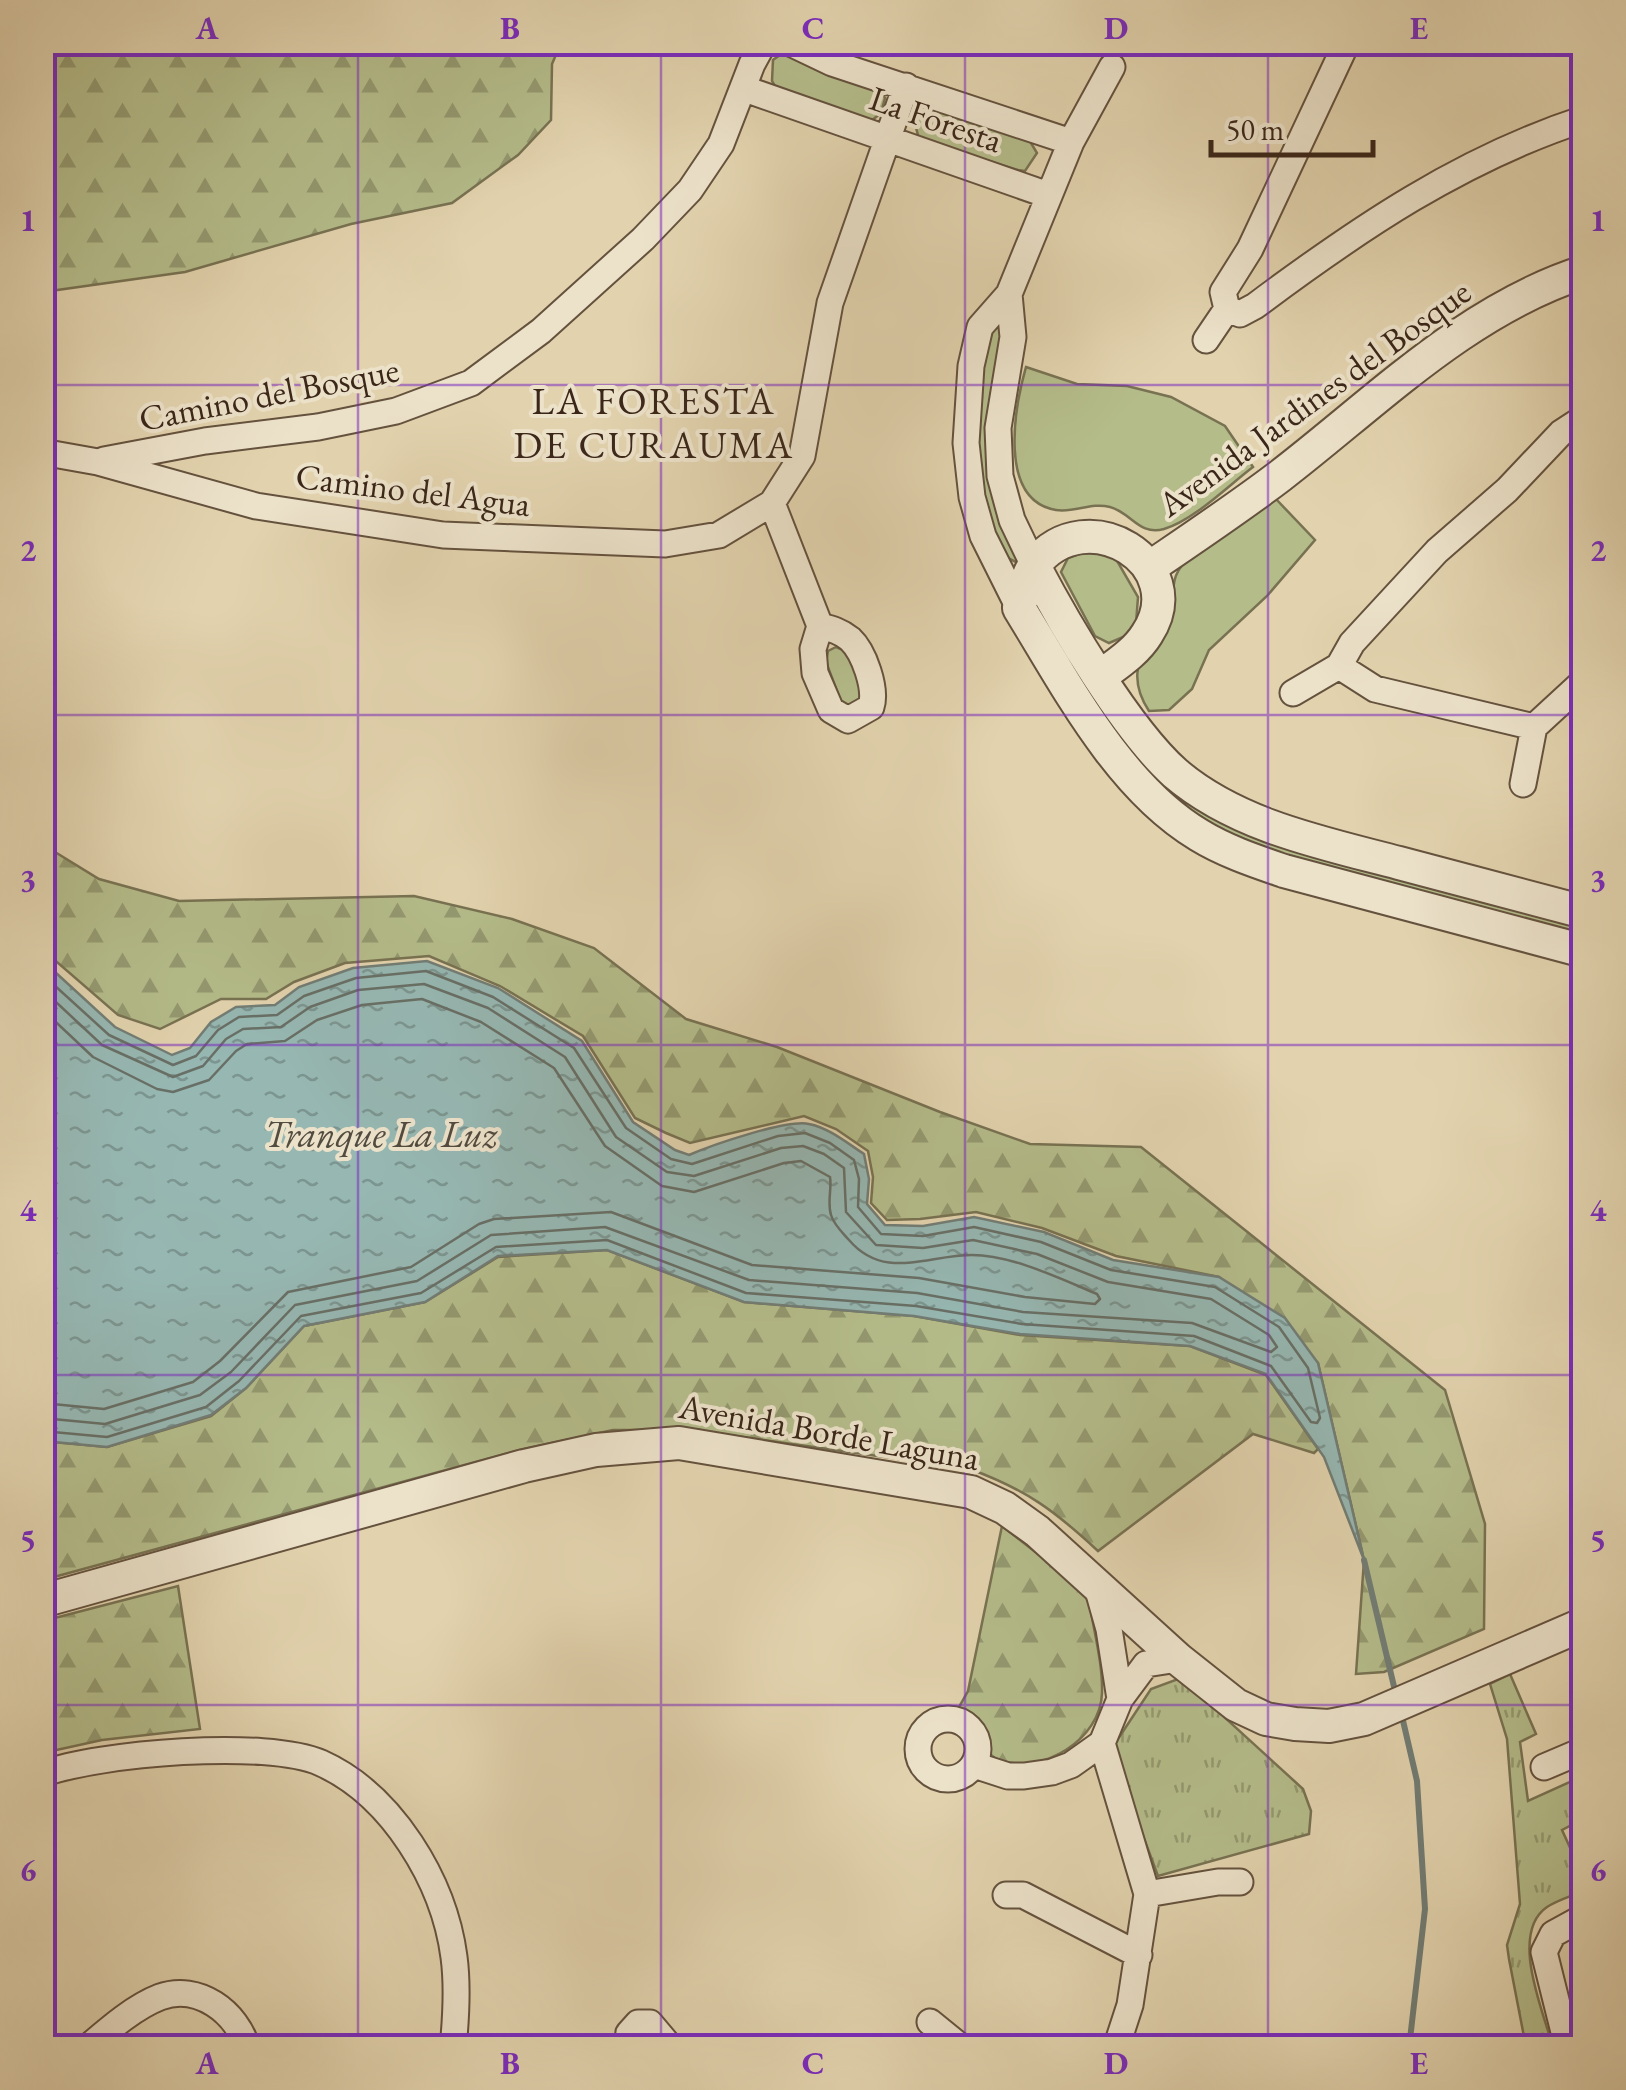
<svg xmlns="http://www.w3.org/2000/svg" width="1626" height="2090" viewBox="0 0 1626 2090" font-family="'EB Garamond',serif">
	<defs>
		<pattern id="forest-firs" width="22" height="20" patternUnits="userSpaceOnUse" patternTransform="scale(2.5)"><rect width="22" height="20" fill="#b4bc8a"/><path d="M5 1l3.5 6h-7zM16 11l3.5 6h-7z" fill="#949970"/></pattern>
		<pattern id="park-tufts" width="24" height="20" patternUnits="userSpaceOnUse" patternTransform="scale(2.5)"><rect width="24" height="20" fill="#b4bc8a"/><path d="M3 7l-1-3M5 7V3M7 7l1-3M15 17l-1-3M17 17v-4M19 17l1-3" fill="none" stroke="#949970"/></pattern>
		<pattern id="water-ripples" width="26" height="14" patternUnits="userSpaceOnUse" patternTransform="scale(2.5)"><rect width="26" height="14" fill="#96b7b2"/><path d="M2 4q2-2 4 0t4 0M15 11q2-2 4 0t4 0" fill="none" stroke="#7c9590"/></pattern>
	</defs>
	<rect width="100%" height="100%" fill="#e2d3ae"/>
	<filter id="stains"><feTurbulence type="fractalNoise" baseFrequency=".002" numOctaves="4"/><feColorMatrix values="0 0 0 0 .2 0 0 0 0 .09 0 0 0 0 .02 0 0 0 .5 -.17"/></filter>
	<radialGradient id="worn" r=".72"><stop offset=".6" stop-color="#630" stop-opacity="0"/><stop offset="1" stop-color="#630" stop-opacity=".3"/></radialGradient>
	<path fill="#b4bc8a" stroke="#787252" stroke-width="2.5" d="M780,55H791L879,87L885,98L881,113L871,121L779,93L772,81L773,60Z
		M935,104L1028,138L1037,153L1025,171L1018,170L919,139L914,120L920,110Z
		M1002,323L1003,336L994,381L1024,566L1002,555L978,482L979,380L991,331Z
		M1026,367L1077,384L1127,386L1171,397L1225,426L1253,467C1229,485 1193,521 1164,529C1139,536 1132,513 1110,507C1091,502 1075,513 1056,510C997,500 1015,406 1026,367Z
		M1275,498L1315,540L1267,596L1209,650L1192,689L1169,710L1149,711C1119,665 1154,643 1170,601C1176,584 1171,579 1183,564Z
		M1091,550L1116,559L1138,597L1136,623L1128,635L1109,643L1095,636L1061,572L1068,558Z
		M836,647L848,652L863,693L861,703L852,707L842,704L826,662L828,651Z
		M1113,716L1177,786L1583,923V940L1260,855L1166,799Z"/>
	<path fill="url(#forest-firs)" stroke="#787252" stroke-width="2.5" d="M42,43L43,42L561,43L552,64L551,120L518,155L452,203L351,224L185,272L43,292Z
		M42,844L99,879L179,901L414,896L512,919L594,948L686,1019L777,1047L940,1112L1030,1144L1141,1147L1445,1390L1485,1524L1484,1629L1384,1672L1356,1674L1364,1560L1318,1363L1219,1277L1116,1256L1042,1228L976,1212L920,1219L887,1220L871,1203L873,1177L868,1151L836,1129L804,1116L690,1143L666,1133L635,1118L583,1036L500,986L429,956L345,963L294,982L266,999H221L160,1029L118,1015L43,950Z
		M607,1250L744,1302L914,1316L1020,1335L1190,1346L1266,1375L1318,1449L1314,1453L1253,1434L1098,1551C1055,1511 1027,1490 970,1469L692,1430H613L519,1450L43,1580V1441L107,1447L211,1416L246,1388L304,1326L425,1302L498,1257Z
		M1002,1526L1088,1593C1092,1625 1103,1661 1102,1693C1101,1739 1042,1776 999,1760C978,1752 983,1721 959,1707L968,1691Z
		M178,1586L200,1729L102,1740L43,1753V1621Z"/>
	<path fill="url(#park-tufts)" stroke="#787252" stroke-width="2.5" d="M1510,1674L1536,1734L1520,1742L1528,1801L1583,1776V1819L1562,1830L1583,1876V1891C1572,1896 1558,1900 1547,1907C1509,1933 1543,2011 1553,2047H1526L1509,1959L1507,1945L1520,1904L1507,1739L1490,1684Z
		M1178,1679L1187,1683L1303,1789L1311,1811L1309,1834L1158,1876L1133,1809L1114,1745L1151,1689Z"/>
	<path fill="url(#water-ripples)" stroke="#727d75" stroke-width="2.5" d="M43,961L115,1027L172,1055L190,1048L211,1022L236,1007L275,1005L299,987L353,968L427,961L498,988L582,1041L633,1122L675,1150L689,1155C712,1145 787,1119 809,1124C829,1128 847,1143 864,1154L869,1179L867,1204L885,1225L923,1226L974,1217L1044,1232L1113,1260L1219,1277L1285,1318L1318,1363L1364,1560L1324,1457L1266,1374L1190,1346L1020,1334L914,1316L744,1302L607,1250L498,1256L425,1302L304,1326L246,1388L211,1415L107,1447L43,1441Z"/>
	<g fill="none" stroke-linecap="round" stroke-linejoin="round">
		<path stroke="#686f66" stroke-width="2.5" d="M42,974L109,1035L173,1065L196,1056L218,1030L239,1017L277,1015L304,996L356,978L426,971L493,997L574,1048L626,1128L671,1159L692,1164L778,1136L805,1133L830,1143L854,1160L859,1179L858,1207L881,1234L923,1236L974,1227L1041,1242L1111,1270L1215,1287L1279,1327L1308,1368L1320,1418L1317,1423L1311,1422L1271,1366L1194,1336L1022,1324L916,1306L746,1293L607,1240L496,1247L421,1293L301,1316L239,1381L206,1407L107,1437L42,1431
			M42,989L102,1045L173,1077L203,1066L226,1039L243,1029L281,1027L310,1007L358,990L424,984L488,1008L565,1057L616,1137L667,1172L694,1176L781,1148L803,1146L824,1154L844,1168L846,1212L876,1245L923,1248L973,1240L1037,1254L1108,1282L1211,1299L1269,1335L1277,1347L1271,1352L1192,1323L1023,1312L917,1293L749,1280L605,1227L491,1235L417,1281L295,1305L231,1372L200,1395L105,1424L42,1418
			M42,1009L93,1057L157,1089L173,1092L209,1080L236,1051L247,1044L285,1041L317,1020L362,1005L422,999L481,1022L554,1068L605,1146L662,1186L694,1192L784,1163L801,1161L830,1177C832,1189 827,1202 831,1215C834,1225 842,1232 849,1240C884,1281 927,1255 972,1255C1012,1255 1061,1279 1097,1294L1100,1299L1095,1304L1025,1297L919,1278L752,1265L611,1212L494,1219L479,1224L411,1267L288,1292L220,1361L193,1382L104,1409L42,1403"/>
		<path stroke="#727d75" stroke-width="6" d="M1364,1560L1396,1695
			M1401,1712L1417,1781L1425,1909L1409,2048"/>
		<g stroke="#65523e" stroke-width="29">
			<path id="minor" d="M788,42L832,63L1071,142
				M745,89L1048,195
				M1009,294L1013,337L998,428L1000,476L1012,520L1034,566
				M1227,309L1240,314L1255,306C1358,229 1461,159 1584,119
				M1206,340L1227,309L1223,292L1250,249L1347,42
				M42,452L98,462L256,506L443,535L665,544L719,535L772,503L802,456L830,303L906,86
				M104,460L205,441L318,427L396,411L471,383L541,331L643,239L690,190L721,144L752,64L764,42
				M772,503L820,626L813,649L815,673L831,710L848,720L871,707C877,689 864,652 850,639C840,631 832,629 820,626
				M1019,608L983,536L972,497L966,443L971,366L980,327L1009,294L1071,142L1112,67
				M1339,666L1375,689L1534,727L1584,681
				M1293,693L1339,666L1352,643L1437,551L1507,490L1561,433L1584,418
				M1523,784L1534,727
				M1096,1583L1109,1629L1120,1699
				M918 1749a30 30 0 1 1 60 0a30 30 0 1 1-60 0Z
				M1102,1743L1147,1894L1130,2005L1116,2048
				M974,1765L1008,1776H1024L1052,1772L1071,1765L1102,1743L1120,1699L1146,1664L1178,1659
				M1544,1767L1584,1750
				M42,1774C99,1753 267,1739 321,1763C392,1795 444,1881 454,1957C458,1987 456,2018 453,2048
				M1147,1894L1218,1882H1240
				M1006,1895H1023L1139,1955
				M930,2022L962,2048
				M87,2048C108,2030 134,2007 160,1997C198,1983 237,2012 247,2048
				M636,2048L629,2033L638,2023H650L671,2048
				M1568,2048L1544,1952L1553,1934L1584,1917"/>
		</g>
		<g stroke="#65523e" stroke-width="36">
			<path id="tertiary" d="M1034,566C1065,625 1126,729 1175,773C1237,826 1323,843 1399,863C1461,879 1522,896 1584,912
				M1149,568C1193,538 1238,508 1280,476C1375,403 1467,309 1584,272
				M1101,676C1117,664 1136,652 1147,634C1193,564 1087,498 1035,564C1027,575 1023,595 1019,608C1067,686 1119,787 1199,835C1225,851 1255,861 1284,871L1584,951
				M42,1601L524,1466L596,1450L679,1443L971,1492L1005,1508L1037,1531L1178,1659L1236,1705L1266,1719L1295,1724L1329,1726L1364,1719L1584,1624"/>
		</g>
		<use href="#minor" stroke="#ece2ca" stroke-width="25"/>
		<use href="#tertiary" stroke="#ece2ca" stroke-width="32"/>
	</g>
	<path fill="none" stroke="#7b2cbf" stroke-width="2.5" stroke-opacity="0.55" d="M358,42V2048M661,42V2048M965,42V2048M1268,42V2048M42,385H1584M42,715H1584M42,1045H1584M42,1375H1584M42,1705H1584"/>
	<g text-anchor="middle" stroke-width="8" stroke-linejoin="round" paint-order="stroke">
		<g font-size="35" fill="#3b2719" stroke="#ece2ca">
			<text transform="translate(936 119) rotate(19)" y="12">La Foresta</text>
			<text transform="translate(269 394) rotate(-11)" y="12">Camino del Bosque</text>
			<text transform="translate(1314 398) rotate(-36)" y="12">Avenida Jardines del Bosque</text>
			<text transform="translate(413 490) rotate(7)" y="12">Camino del Agua</text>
			<text transform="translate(829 1432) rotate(10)" y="12">Avenida Borde Laguna</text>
		</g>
		<g font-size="38" letter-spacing="2.5" fill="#3b2719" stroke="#ece2ca">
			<text x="654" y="414">LA FORESTA<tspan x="654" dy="44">DE CURAUMA</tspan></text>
		</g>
		<g font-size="38" font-style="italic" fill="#524b3f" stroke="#ece2ca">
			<text x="381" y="1147">Tranque La Luz</text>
		</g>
	</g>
	<rect width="1626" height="2090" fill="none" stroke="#e2d3ae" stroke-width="110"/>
	<path d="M1211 140v15h162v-15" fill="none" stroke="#3b2719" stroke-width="5"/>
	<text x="1226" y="140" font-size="30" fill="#3b2719" stroke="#ece2ca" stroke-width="8" paint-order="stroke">50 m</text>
	<rect x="55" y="55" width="1516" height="1980" fill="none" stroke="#7b2cbf" stroke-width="4"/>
	<g font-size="32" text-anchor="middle" font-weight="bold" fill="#7b2cbf">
		<text x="207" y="39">A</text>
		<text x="510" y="39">B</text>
		<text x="813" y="39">C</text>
		<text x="1116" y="39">D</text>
		<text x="1419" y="39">E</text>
		<text x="28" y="231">1</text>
		<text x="1598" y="231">1</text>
		<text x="28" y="561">2</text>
		<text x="1598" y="561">2</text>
		<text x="28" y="891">3</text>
		<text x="1598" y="891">3</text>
		<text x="28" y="1221">4</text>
		<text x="1598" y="1221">4</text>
		<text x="28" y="1551">5</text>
		<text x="1598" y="1551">5</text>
		<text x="28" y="1881">6</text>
		<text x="1598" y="1881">6</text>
		<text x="207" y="2074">A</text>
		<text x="510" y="2074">B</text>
		<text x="813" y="2074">C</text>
		<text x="1116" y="2074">D</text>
		<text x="1419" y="2074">E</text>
	</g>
	<rect width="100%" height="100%" filter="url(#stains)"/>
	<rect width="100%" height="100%" fill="url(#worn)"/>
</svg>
